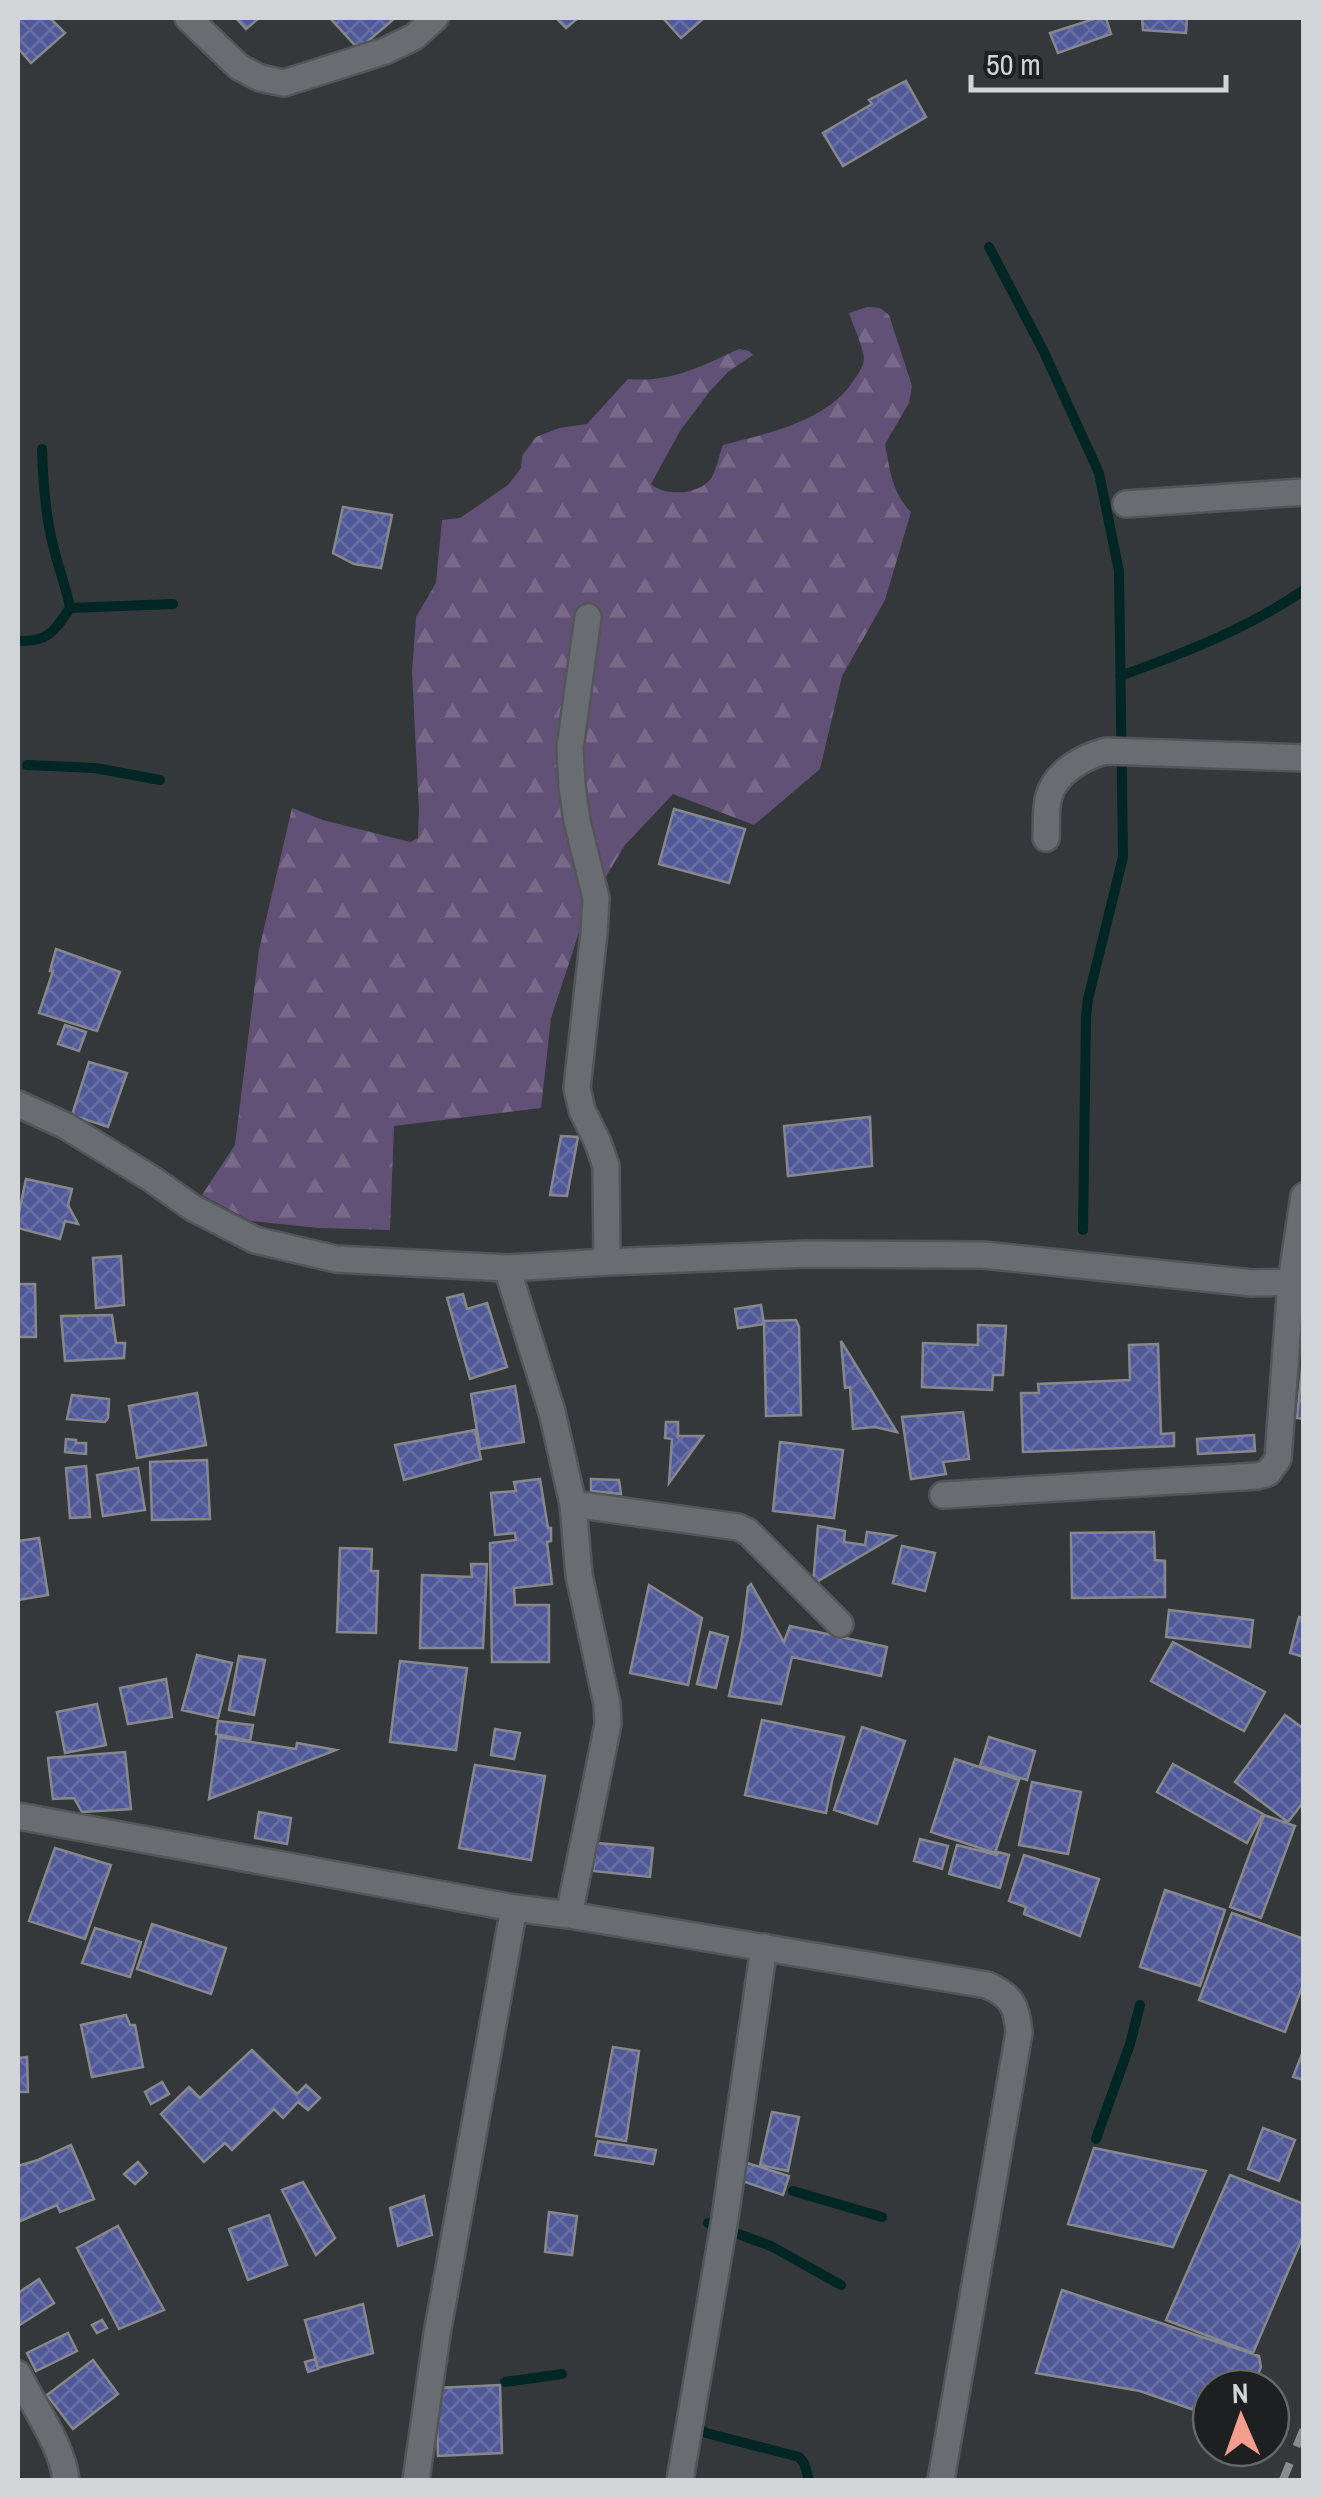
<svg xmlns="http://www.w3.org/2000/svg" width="1321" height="2498" viewBox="0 0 1321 2498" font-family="'Archivo Narrow',sans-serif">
	<defs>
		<pattern id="forest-firs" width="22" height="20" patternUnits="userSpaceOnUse" patternTransform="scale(2.5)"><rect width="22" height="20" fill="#625176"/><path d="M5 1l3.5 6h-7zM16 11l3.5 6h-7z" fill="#786989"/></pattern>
		<pattern id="building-cross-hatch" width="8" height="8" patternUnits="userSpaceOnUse" patternTransform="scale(2.5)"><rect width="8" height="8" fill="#505897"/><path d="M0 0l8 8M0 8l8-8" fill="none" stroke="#686fa5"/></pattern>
	</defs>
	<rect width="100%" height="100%" fill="#34383b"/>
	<path fill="url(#forest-firs)" d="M867,307L880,308L889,315L912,386L909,403L885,444C890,470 892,493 911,512L885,600L842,676L820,769L754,825L673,794L625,845L587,908L551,1018L541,1108L394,1126L390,1230L319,1228L251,1221L202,1195L235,1145L259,950L292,808L323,820L410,842L418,838L419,810L412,672L416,617L436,583L442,520L460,518L508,485L521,468L522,456L536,437L559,428L587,424L628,379C671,383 702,366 739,349L749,351L753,355L728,372L710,391L680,431L651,484C665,497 701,495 712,477C717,468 719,455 723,445C768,433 827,422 854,380C858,374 864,366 864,358C863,347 853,325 849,313Z"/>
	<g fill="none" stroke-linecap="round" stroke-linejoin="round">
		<path stroke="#022624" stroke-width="10" d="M989,247L1043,350L1099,473L1119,571L1123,857L1088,999L1086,1017L1083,1230
			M70,608L173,604
			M18,641C48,642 54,632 70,608C66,586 58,567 53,545C45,514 43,481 42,449
			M1120,676C1184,653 1247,629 1304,590
			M27,765L95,768L160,780
			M1096,2139L1130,2044L1140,2005
			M793,2191L882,2217
			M708,2223L771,2246L841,2285
			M505,2382L562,2374
			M692,2423L706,2433L799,2457L804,2463L809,2480"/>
	</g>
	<path fill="url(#building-cross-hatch)" stroke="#86888d" stroke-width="2.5" d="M18,18H50L65,33L31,63L18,48Z
		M236,18H259L246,29Z
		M330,18H395L368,41L370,43L361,52Z
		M556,18H578L566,28Z
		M663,18H704L681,38Z
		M1097,18H1106L1111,34L1058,53L1050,33Z
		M1142,18H1187L1186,33L1143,30Z
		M906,81L926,117L843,166L823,133L872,104L869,100Z
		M343,507L392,515L381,568L354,564L333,553Z
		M674,809L745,829L729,883L659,864Z
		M56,949L120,972L97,1031L39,1013L53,971H50Z
		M65,1025L86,1032L79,1051L58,1044Z
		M89,1062L127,1073L108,1127L72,1115Z
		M870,1117L872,1166L788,1176L784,1126Z
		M561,1136L578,1137L567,1196L550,1195Z
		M26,1179L72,1189L68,1205L78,1224L65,1221L60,1239L18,1228V1217Z
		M121,1256L124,1305L96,1308L93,1258Z
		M18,1284H35L36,1337H18Z
		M463,1294L467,1309L487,1303L507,1367L470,1379L447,1298Z
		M761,1305L764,1324L738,1328L735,1309Z
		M112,1315L116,1343H125L124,1358L65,1361L61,1316Z
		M796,1320L799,1327L801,1415L766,1416L764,1321Z
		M978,1325L1006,1326L1003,1375H993L992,1390L922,1387L923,1343L978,1345Z
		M841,1341L897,1432L875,1427L853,1429L850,1387L845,1388Z
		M1158,1344L1161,1434L1174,1433V1446L1023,1452L1021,1393H1039L1038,1384L1130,1380L1129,1345Z
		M1304,1349V1419L1297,1418Z
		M515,1386L524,1442L480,1449L471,1394Z
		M197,1393L206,1445L137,1458L129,1406Z
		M72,1395L109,1399L108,1418L105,1422L67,1419Z
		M963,1412L969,1459L943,1462L946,1474L911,1479L902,1417Z
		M666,1422H678V1436H703L669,1483L672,1439L665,1438Z
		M475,1430L481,1459L404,1480L395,1445Z
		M1254,1435L1255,1451L1198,1454L1197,1439Z
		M66,1439L76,1440V1443H86V1454L65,1452Z
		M780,1442L843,1450L834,1518L773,1511Z
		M207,1460L210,1519L152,1520L150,1462Z
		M86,1466L90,1517L70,1518L66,1468Z
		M138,1468L145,1510L103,1516L97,1475Z
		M540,1479L548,1528H551V1541L547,1542L552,1584L514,1588L515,1605H549V1662H492L490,1543L516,1540L515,1533L495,1535L491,1493L516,1491L514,1482Z
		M591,1479L619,1480L621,1494L591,1491Z
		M818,1526L845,1531L844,1542L865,1545L867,1532L895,1536L813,1584Z
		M1154,1532L1155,1560L1165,1561V1597L1072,1598L1071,1533Z
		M39,1538L48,1595L18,1600V1541Z
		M902,1546L935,1553L925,1591L893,1583Z
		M340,1548L372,1549L371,1571H378L376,1633L337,1632Z
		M471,1564H487L483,1648H420L422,1575L472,1577Z
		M751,1584L784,1642L790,1626L887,1647L881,1676L792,1657L781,1704L729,1696L742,1636L748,1587Z
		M649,1585L702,1618L688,1685L630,1673Z
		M1169,1610L1253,1620L1250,1647L1166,1637Z
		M1299,1617L1304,1618V1657L1290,1653Z
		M710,1632L728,1637L716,1688L697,1684Z
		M1173,1642L1265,1692L1244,1731L1151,1681Z
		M197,1655L232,1663L218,1718L182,1710Z
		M239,1656L265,1660L254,1715L229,1710Z
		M400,1661L467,1668L456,1750L390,1742Z
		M166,1679L172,1717L128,1724L120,1688Z
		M97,1704L106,1745L65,1753L57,1712Z
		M1285,1715L1304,1729V1801L1288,1822L1235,1782Z
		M762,1720L844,1737L832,1781L826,1813L745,1795Z
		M218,1721L253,1725L250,1741L216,1734Z
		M862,1727L905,1741L877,1824L834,1810Z
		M495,1729L520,1733L514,1759L491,1755Z
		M218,1737L296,1749L297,1743L336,1750L209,1799Z
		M989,1737L1035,1751L1027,1780L980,1766Z
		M125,1752L131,1809L82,1812L74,1798L53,1799L48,1758Z
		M955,1759L1019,1780L995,1853L931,1832Z
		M1173,1764L1263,1814L1247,1843L1157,1792Z
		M475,1765L545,1776L531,1860L459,1848Z
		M1032,1782L1081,1792L1068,1854L1019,1845Z
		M259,1812L291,1818L287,1844L255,1838Z
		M1264,1815L1295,1826L1261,1918L1230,1907Z
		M920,1839L948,1846L942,1869L914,1861Z
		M597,1843L653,1848L650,1877L593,1871Z
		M957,1845L997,1855L998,1852L1009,1855L1000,1888L949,1874Z
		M55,1848L111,1865L85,1939L29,1921Z
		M1024,1855L1099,1879L1080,1936L1024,1914L1026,1907L1009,1901Z
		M1165,1890L1225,1910L1200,1986L1140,1967Z
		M1232,1913L1304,1939V1982L1285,2032L1199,2000Z
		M152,1924L226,1948L211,1994L137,1969Z
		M95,1928L141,1942L130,1977L82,1963Z
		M126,2015L130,2025H135L143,2067L92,2077L81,2025Z
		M613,2047L639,2051L626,2141L596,2136Z
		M1304,2049V2080L1293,2077Z
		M252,2050L297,2094L306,2085L320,2098L308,2110L298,2102L283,2118L274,2109L232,2150L225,2143L204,2162L161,2114L189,2087L200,2098Z
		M27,2057L28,2092H18V2058Z
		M162,2082L169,2094L151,2104L145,2092Z
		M772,2112L799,2117L788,2171L760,2165Z
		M1263,2128L1295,2140L1279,2181L1248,2169Z
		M598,2141L656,2150L653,2164L595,2155Z
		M71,2145L94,2199L60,2212L57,2205L18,2222V2166L38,2160Z
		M1094,2148L1206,2171L1173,2247L1068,2224Z
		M138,2162L147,2173L135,2184L124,2174Z
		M747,2163L789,2176L783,2195L742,2181Z
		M1230,2175L1304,2204V2234L1253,2353L1166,2320Z
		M303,2182L335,2238L316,2255L282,2190Z
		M424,2196L432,2235L398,2246L390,2208Z
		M549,2212L577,2216L572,2255L545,2252Z
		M269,2215L287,2265L248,2280L229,2229Z
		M118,2226L164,2310L119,2329L77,2248Z
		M39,2279L54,2303L18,2326V2293Z
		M1062,2290L1259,2356L1261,2367L1253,2388H1211V2416L1140,2391L1036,2373Z
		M363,2304L373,2353L318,2368L305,2320Z
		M102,2320L107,2328L97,2333L92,2325Z
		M68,2333L77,2351L36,2371L27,2353Z
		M315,2359L318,2369L308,2372L305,2362Z
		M93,2360L118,2394L73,2429L47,2395Z
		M500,2385L502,2453L438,2456L436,2388Z"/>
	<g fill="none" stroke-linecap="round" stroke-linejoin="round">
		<g stroke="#535658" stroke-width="30">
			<path id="minor" d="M188,18L239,67L260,78L284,83L385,51L414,37L435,18
				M1126,504L1304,492
				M588,617L570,748L572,786L577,821L596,898L594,933L577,1088L582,1110L598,1143L606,1166L607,1262
				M1046,838C1047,825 1045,809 1049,796C1056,772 1083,757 1106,751L1304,758
				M18,1104L66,1126L152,1179L193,1208L255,1240L336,1259L507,1268L607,1262L806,1254L983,1255L1252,1283L1291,1282L1304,1278
				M507,1268L552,1412L573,1504L579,1575L607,1704L608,1724L569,1915
				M943,1495L1258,1476L1268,1473L1278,1459L1291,1282L1304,1196
				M573,1504L738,1527L748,1532L840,1624
				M18,1816L514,1908L569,1915L987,1985C1012,1996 1017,2006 1019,2033L941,2480
				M18,2374C33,2405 63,2447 66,2480
				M416,2480L437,2334L514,1908
				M680,2480L725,2218L764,1947"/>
		</g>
		<use href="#minor" stroke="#696d71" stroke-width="25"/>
		<path stroke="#8a8d90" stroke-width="8" stroke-dasharray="18 18" stroke-linecap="butt" d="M1283,2480L1304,2428"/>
	</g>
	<rect width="1321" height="2498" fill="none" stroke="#d2d5d7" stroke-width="40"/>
	<g transform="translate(1241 2418) rotate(358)"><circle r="48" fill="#1d1f21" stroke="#65686a" stroke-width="2.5"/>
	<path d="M0-8L18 38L0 25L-18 38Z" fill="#f49d8c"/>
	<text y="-15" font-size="28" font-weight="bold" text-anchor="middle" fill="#d2d5d7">N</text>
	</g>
	<path d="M971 75v15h255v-15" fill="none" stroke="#d2d5d7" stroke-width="5"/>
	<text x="986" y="75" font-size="30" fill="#d2d5d7" stroke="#1d1f21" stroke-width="8" paint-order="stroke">50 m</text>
</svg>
